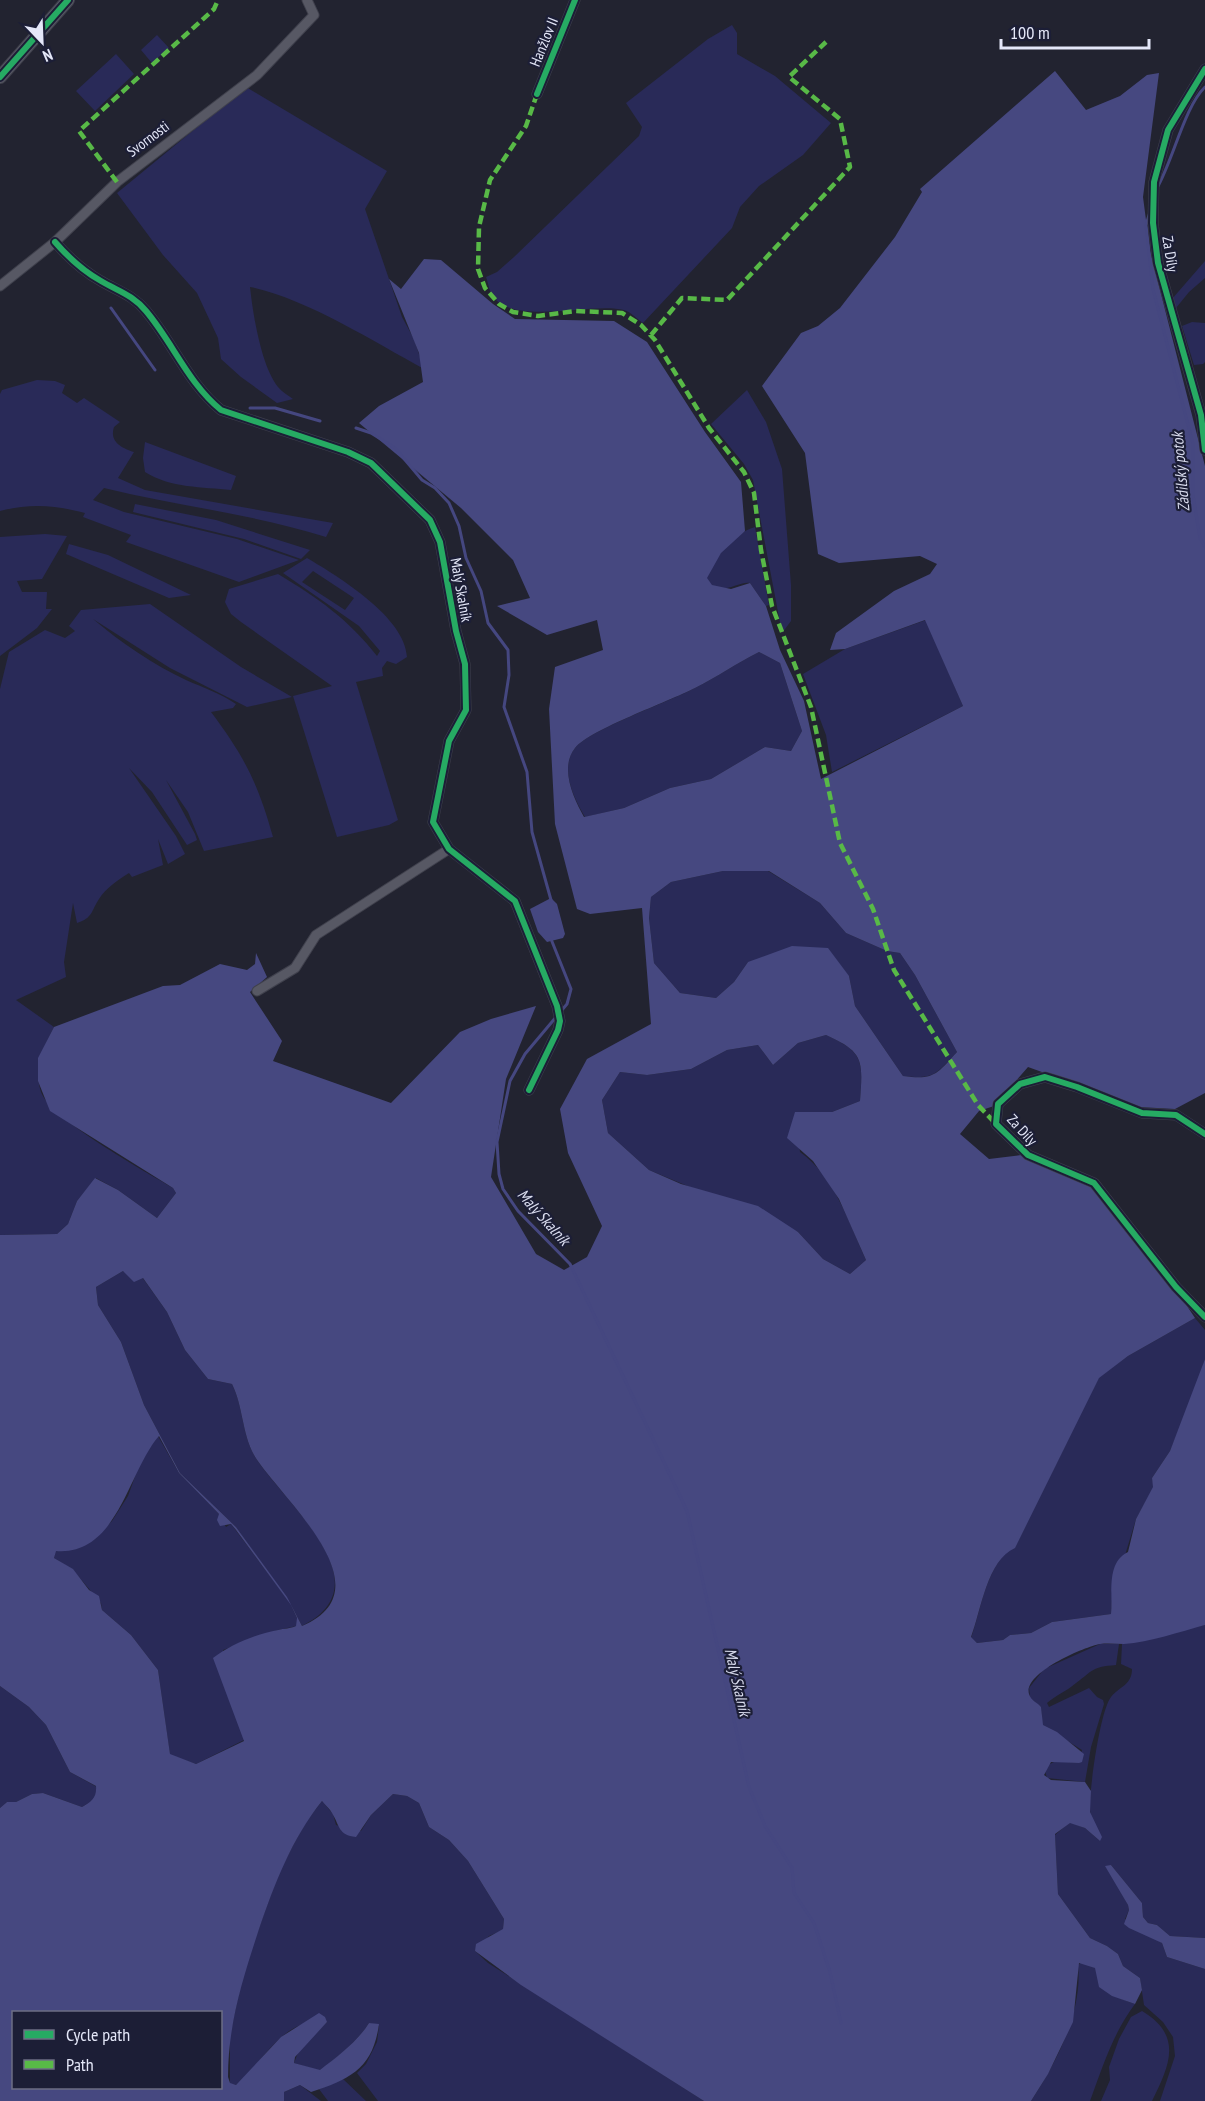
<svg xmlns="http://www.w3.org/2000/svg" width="1205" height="2101" viewBox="0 0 1205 2101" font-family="'PT Sans Narrow',sans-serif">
	<rect width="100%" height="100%" fill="#222330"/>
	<path fill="#292a58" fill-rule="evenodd" d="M732,25L737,33V54L775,76L831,123L803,155L759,186L740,207L732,228L643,323C637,319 631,312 624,310C591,302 512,327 492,295C489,290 488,282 486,277L497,272L514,257L639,136L642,127L626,103L708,39Z
		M157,35L169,48L152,63L141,50Z
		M116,54L134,74L95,111L76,91Z
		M246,87L387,171L365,209L402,317L414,339L424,369C374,342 305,298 250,287C253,314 261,366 278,387C282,392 288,395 293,399L277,403L241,377L221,359L218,338L197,293L163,255L117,193Z
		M1205,261V278L1189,292L1176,308L1172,299Z
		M1192,322L1205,323V362L1203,364L1194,365L1182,326Z
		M37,380L55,381L65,385L62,393L77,403L84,398L120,422L114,427C109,442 122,448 134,452L118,478L145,490L333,523L326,537C253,514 178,506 104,488L93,500L124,512L237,539L299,560L239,582L126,542L131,535L83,517L85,513C54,505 31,503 0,511V394L2,390Z
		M747,390L766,422L782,469L791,585V621L782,633L753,480L744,464L711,424Z
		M145,442L236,476L231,490C203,487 170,488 145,472L143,458Z
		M135,504L216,520L310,550L301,559L244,539L133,512Z
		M755,527L769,605L766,606L750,583C736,581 717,601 706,577C716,557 732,534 755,527Z
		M45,534L67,536L42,579L17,581L22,592H47L46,609H52L37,628L0,656V537Z
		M69,544L108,555L191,595L169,598L66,554Z
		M307,558C339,577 405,617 407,657L396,664L387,661L382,668L383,676L356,682L398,820L389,825L337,837L293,696L332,686L241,622L231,614L225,602L229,589L278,574C318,598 348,619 377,656L380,651L359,626L283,573ZM313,571L354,598L345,610L302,582Z
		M150,604L241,667L292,697L247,707L170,668L93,619C120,642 154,665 186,680C204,688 220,693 236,704L233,708L211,712C244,756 258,783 273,837L204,851L188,812L166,780L195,834L197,840L187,845L152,792L129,768L176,836L185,854L168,864L158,839L163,865L132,877L129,873C119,879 105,889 99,899C91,911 93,918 77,923L73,903L64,962L66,977L16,1000L54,1027C43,1049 33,1067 41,1092C50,1119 145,1171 173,1188L176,1193L157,1218L118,1190L96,1178L77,1201L68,1224L57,1234L0,1235V689L9,652L45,630L65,638L75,631L69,626L81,610Z
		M926,620L963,706L832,772L826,735L803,674L845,649Z
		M759,652L780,663L802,731L791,751L765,747L711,779L670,788L624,808L585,817C574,799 559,768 575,748C591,729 669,702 695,688C717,677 737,663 759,652Z
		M723,871H768L820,903L846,933L887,951L900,953L915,975L957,1052C936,1074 934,1080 903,1076L855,1006L849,976L748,962L734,982L716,998L680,993L654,963L649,918L651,897L671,882Z
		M826,1035C864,1052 863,1061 860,1101L832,1112H795L800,1152C834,1176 849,1222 866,1260L850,1274L823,1259L798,1232L649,1170L608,1133L602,1100L620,1072L647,1075L691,1069L727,1050L758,1045L773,1065L798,1043Z
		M123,1271L142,1277L167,1312L185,1350L208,1379L232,1384C243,1406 242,1433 254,1455C281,1501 388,1583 302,1626L291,1605L297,1618V1626L278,1630L223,1650L244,1740L196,1764L170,1755L158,1670L131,1635L102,1610L101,1603L73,1570L54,1558L55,1551L78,1548L90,1541L112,1521L128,1496L141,1460L158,1436L179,1473L219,1514L226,1527L231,1524L291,1604L236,1527L180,1473L144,1405L121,1342L98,1305L96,1287Z
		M1195,1318L1205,1330V1359L1192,1398L1170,1451L1152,1478L1154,1487L1136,1519L1112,1598L1111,1614L1052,1622L1031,1633L1010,1635L1003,1640L977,1643L971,1638C981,1611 987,1560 1015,1547L1099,1377L1128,1356Z
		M1205,1625V1938L1170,1936L1157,1925L1148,1923L1143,1917L1142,1903L1111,1865L1110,1871L1128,1905L1129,1910L1125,1919L1162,1943L1167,1957L1205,1969V2101H1160L1175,2056L1173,2037L1163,2022L1144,2005L1140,1978L1123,1966L1118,1954L1107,1946L1090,1938L1058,1894L1055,1835L1070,1822L1085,1828L1100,1841C1096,1832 1090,1820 1090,1810C1089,1791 1100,1711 1111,1697C1120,1686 1132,1685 1132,1669L1121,1664L1122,1644Z
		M1100,1644H1119L1116,1665C1091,1667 1094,1670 1076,1683C1067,1691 1056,1695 1047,1703L1049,1707L1089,1688L1097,1697L1103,1700L1104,1704L1091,1747L1085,1782L1047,1778L1045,1771L1048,1765L1056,1761L1079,1763L1082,1750L1042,1725L1041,1707L1030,1698L1029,1688L1044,1669Z
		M0,1686L29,1707L46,1725L70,1772L97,1787L95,1799L82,1807L43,1793L32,1794L16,1802H7L0,1808Z
		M393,1794L407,1796L419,1803L429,1827L449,1840L468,1861L504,1919L503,1930L489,1936L475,1951L488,1963L704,2101H378L357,2073L366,2064L377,2042L379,2026L369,2023C357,2042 338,2056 320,2071L294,2063L299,2050L327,2022C283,2016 265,2061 236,2085L230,2084V2035L244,1970L279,1872L305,1823L322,1801L333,1814L336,1825L361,1831L371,1815Z
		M1082,1962L1096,1968C1099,1991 1116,1997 1135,2004C1113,2033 1103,2066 1090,2101H1031C1056,2063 1083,2012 1078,1965Z
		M1142,2011C1184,2036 1169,2066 1152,2101H1101L1110,2080L1109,2067L1119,2039L1131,2017Z
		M343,2079L366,2101H328L319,2089Z
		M300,2085L321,2101H284V2092Z"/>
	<path fill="#464880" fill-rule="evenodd" d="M1055,71L1086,110L1120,96L1147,75L1159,73L1143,197L1150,251L1205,466V1093L1175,1109L1139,1107L1028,1067L994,1106L979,1111L960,1134L989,1159L1021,1155L1090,1185L1179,1294L1195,1318L1128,1356L1099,1378L1015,1548C987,1560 981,1611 971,1637L977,1643L1003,1640L1010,1635L1031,1633L1052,1622L1111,1614C1113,1592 1106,1563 1128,1552L1136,1519L1153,1487L1152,1478L1170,1451L1205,1359V1625C1179,1632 1150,1642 1124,1644C1116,1644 1108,1643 1100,1644C1084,1647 1023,1673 1029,1694C1031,1701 1037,1702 1041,1707L1043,1725L1057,1732L1084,1754L1082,1762L1079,1763L1051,1762L1044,1775L1051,1780L1085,1782L1091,1791L1090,1812L1102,1837L1100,1841L1085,1828L1070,1823L1055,1834L1058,1894L1090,1938L1107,1946L1118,1954L1123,1966L1140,1978L1142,1990L1135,2004L1112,1996L1099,1987L1095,1968L1079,1963L1073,2022L1048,2074L1031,2101H704L521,1985L475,1951L476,1944L503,1929L504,1919L468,1861L449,1840L429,1827L419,1803L407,1796L393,1794L371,1815L356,1837C338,1835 340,1826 332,1813C330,1809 325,1805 322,1801C291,1840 275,1883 259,1929C243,1978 228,2024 228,2077L230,2083L236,2085L281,2037L319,2013L325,2017L327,2022L295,2057L294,2063L320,2070C338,2056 357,2042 369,2023L379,2024C373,2068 351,2079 311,2092L300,2085L284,2092V2101H0V1808L7,1802H16L32,1794L43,1793L82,1807C91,1802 97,1798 96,1786L70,1772L46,1725L29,1707L0,1686V1235L57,1234L68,1224L77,1201L95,1178L118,1190L157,1218L176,1193L173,1188L50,1111L38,1081V1058L54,1027L163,986L180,985L220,964L247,970L255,964L256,953L267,977L250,992L282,1041L273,1061L391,1103L460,1032L491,1019L536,1006L506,1079L491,1177L536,1254L564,1270L587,1257L602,1226L568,1153L560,1109L587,1059L651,1024L642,908L590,914L577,909L555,824L549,709L555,667L603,650L597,620L547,635L497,606L530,598L513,560L461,508L359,423L379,406L423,382L419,353L389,279L401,289L424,259L441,260L493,304L515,319L614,321L647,342L705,432L741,482L745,531L721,553L707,578L712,585L731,589L750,583L766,606L780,650L804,701L821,779L963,706L925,620L845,649L830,650L836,633L894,591L930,574L937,564L920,556L839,563L818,554L805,453L762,386L801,333L818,326L840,308L895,237L922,192L920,189ZM759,652L780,663L802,731L791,751L765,747L711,779L670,788L624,808L584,817C574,799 559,768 575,748C591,729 668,702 695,688C717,677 737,663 759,652ZM723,871H769L820,903L846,933L887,951L900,953L915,975L957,1052C936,1075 934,1080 903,1076L855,1006L849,976L828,948L792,946L748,962L734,982L716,998L680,993L654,963L649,918L651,897L671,882ZM826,1035C864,1052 863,1060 860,1101L832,1112H795L787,1138L813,1161L839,1199L866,1260L850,1274L823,1259L798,1232L758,1206L681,1184L649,1170L608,1133L602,1100L620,1072L647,1075L691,1069L727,1050L758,1045L773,1065L798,1043ZM123,1271L134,1282L143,1278L167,1312L185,1350L208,1379L232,1384C243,1406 242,1433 254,1455C279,1497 390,1589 302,1626L287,1597L236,1527L180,1473L144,1405L121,1342L98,1305L96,1287ZM159,1436L179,1473L219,1514L217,1520L220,1526L231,1524L236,1530L291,1605L297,1618L296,1626C290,1629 284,1628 278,1630C256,1634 230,1645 213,1658L244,1741L196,1764L170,1754L158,1670L131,1635L102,1610L99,1596L89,1590L73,1569L54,1558L56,1551C118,1556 128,1471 159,1436ZM14,2012H220V2088H14Z
		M1111,1865L1142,1903L1143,1917L1148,1923L1157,1925L1170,1936L1205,1938V1969L1167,1957L1162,1943L1129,1928L1124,1924L1129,1910L1128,1905L1105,1866Z"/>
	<path fill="#454780" d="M551,898L557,904L565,934L563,938L547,942L538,932L530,909Z"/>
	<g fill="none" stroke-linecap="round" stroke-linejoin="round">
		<path stroke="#454780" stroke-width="3" d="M1157,188C1173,160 1185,106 1205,87
			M1150,212L1146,225L1153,289L1193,444V495L1200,538L1205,547
			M111,308L155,370
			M250,408H275L320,421
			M356,428L371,433L395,448L422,480L435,488L449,503L459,526L466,558L481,591L488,623L508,650L509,675L504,707L527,772L532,832L551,900
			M551,939L571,989L567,1004L525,1054L510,1081L497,1142L499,1174L503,1189L518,1211L570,1264L687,1511L749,1787L765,1826L792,1868L794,1893L814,1923L830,1972L841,2023"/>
		<g stroke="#40414d" stroke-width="11">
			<path id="minor" d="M1205,69L1168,130L1154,182L1153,223L1158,263L1201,415L1205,450
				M537,94L575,0
				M55,242C68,257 83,271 101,281C118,291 133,295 146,311C173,343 188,383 221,410L348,452L371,463L430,520L440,542L456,631L465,664L466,710L449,741L433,822L449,849L515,901L557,1006L560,1021L558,1030L529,1090
				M0,286L55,242L117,182L257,75L314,15L307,0
				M257,991L295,968L316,935L449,849
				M1205,1134L1176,1115L1142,1113L1077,1087L1045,1077L1020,1084L998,1104L996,1124L1028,1155L1094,1183L1176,1287L1205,1317"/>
		</g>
		<g stroke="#40414d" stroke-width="14">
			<path id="tertiary" d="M0,77L68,0"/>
		</g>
		<use href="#minor" stroke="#575864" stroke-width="9"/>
		<use href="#tertiary" stroke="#575864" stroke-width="12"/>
		<path stroke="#58b947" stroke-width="4.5" stroke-dasharray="9 4.5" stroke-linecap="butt" d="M537,94L526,126L490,180L479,227L478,269L485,288L499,304L513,312L538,316L576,311L622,313L641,325L655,340L709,428L744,472L754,493L761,550L772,606L811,707L840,843L873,909L894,970L978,1105L996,1124
			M117,182L79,131L201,21L214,9L218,0
			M651,335L682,298L727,300L850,167L840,119L789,77L826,42"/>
		<g stroke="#1c1e36" stroke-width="10">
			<path id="cycleway" d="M1205,69L1168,130L1154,182L1153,223L1158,263L1201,415L1205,450
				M0,77L68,0
				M537,94L575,0
				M55,242C68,257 83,271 101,281C118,291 133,295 146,311C173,343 188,383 221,410L348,452L371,463L430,520L440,542L456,631L465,664L466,710L449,741L433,822L449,849L515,901L557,1006L560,1021L558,1030L529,1090
				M1205,1134L1176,1115L1142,1113L1077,1087L1045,1077L1020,1084L998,1104L996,1124L1028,1155L1094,1183L1176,1287L1205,1317"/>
		</g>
		<use href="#cycleway" stroke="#26ab63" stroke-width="6"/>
	</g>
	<g text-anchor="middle" stroke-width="4.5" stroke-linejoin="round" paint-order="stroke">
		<g font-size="15" fill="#e4e7f8" stroke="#1c1e36">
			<text transform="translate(544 42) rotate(-68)" y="5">Hanžlov II</text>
			<text transform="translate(148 139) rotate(-37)" y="5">Svornosti</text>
			<text transform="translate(1170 254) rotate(81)" y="5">Za Díly</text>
			<text transform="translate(461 590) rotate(80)" y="5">Malý Skalník</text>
			<text transform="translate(1022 1130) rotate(47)" y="5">Za Díly</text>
		</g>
		<g font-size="16" font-style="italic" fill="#d9dcee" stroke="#1c1e36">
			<text transform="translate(1180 472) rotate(-95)" y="6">Zádilský potok</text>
			<text transform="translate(544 1217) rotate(48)" y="6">Malý Skalník</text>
			<text transform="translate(738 1682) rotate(77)" y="6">Malý Skalník</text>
		</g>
	</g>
	<rect x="12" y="2011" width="210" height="78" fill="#1c1e36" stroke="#6c6e84" stroke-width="1.5"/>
	<rect x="24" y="2030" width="30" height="9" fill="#26ab63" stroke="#6c6e84" stroke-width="1.5"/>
	<text x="66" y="2041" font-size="18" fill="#e4e7f8">Cycle path</text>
	<rect x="24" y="2060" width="30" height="9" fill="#58b947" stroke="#6c6e84" stroke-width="1.5"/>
	<text x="66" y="2071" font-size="18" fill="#e4e7f8">Path</text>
	<g transform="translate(42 42) rotate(157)" stroke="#1c1e36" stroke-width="4.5" paint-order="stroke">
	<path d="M0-4.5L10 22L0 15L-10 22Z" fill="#e4e7f8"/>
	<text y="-9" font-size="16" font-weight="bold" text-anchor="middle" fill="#e4e7f8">N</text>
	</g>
	<path d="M1001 39v9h148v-9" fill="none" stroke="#e4e7f8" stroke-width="3"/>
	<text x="1010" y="39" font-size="18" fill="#e4e7f8" stroke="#1c1e36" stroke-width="4.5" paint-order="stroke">100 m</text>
</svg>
